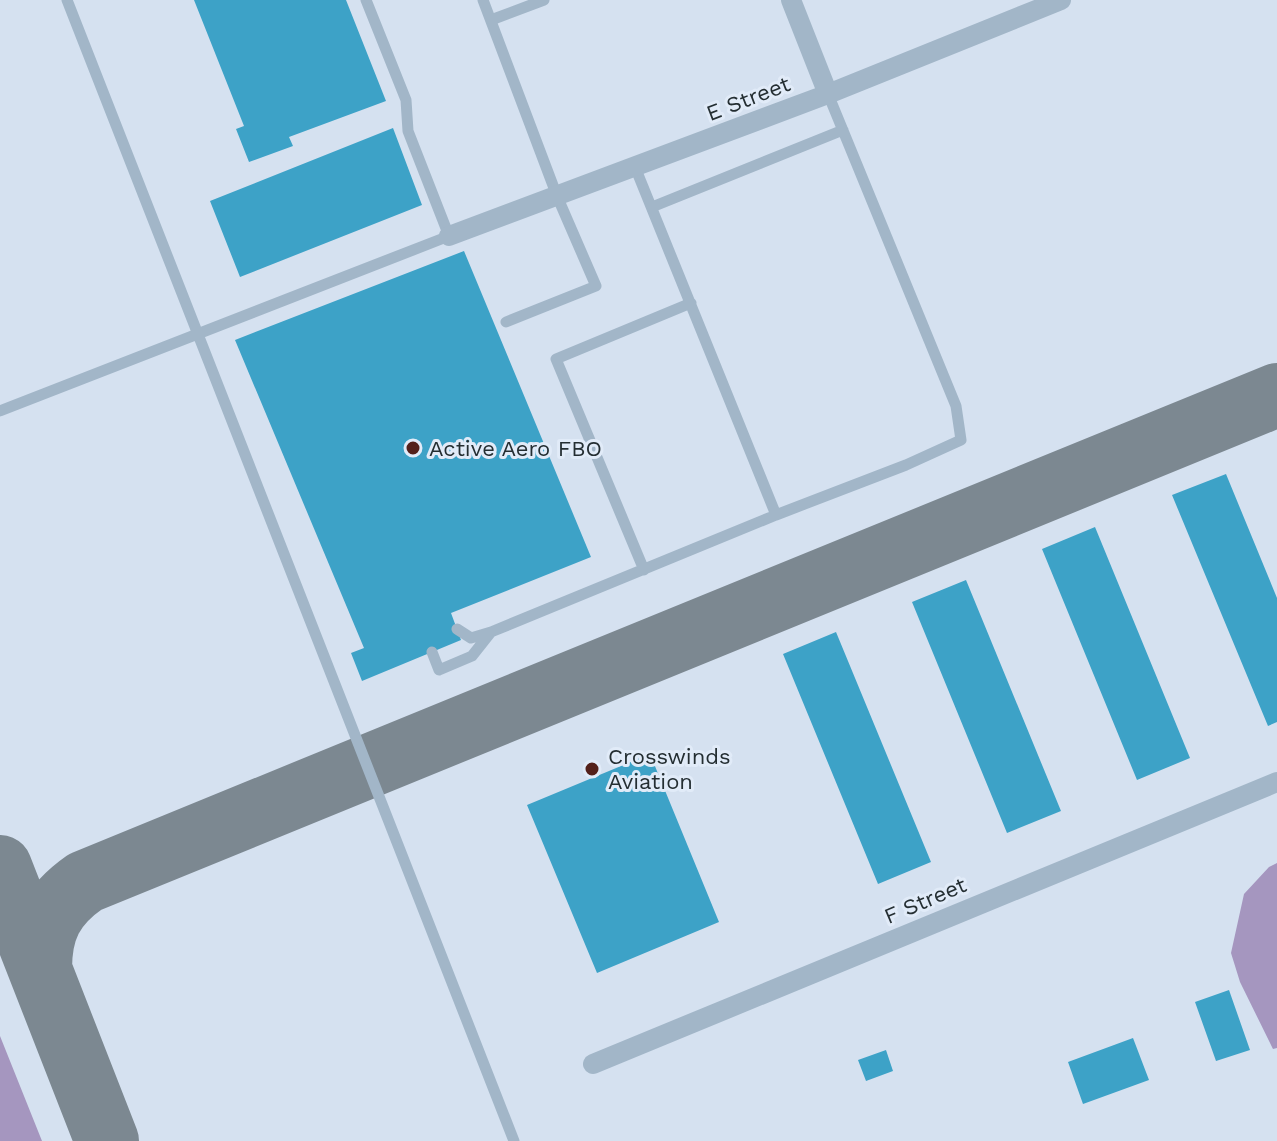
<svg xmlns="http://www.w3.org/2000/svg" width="1277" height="1141" viewBox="0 0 1277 1141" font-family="'Work Sans',sans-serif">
	<rect width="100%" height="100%" fill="#d5e1f0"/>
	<path fill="#a596bf" d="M1277,863V1048L1273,1049L1240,982L1231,953L1244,894L1269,867Z
		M0,1036L42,1141H0Z"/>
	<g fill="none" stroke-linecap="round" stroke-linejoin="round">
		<path stroke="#7c8891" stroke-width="64" d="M0,867L107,1141
			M40,969C40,929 52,905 85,882L1277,395"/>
	</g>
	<path fill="#3da2c7" d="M194,0H346L386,101L289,137L293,146L249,162L236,129L244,126Z
		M393,128L422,205L240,277L210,201Z
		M464,251L591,557L451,613L461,640L362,681L351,653L364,648L235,340Z
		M1226,474L1277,598V722L1268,726L1172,495Z
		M1095,527L1190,758L1137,780L1042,549Z
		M966,580L1061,811L1007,833L912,602Z
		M836,632L931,862L878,884L783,654Z
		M650,754L719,922L597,973L527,805Z
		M1229,990L1250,1050L1216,1061L1195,1002Z
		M1133,1038L1149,1080L1083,1104L1068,1062Z
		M886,1050L893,1071L866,1081L858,1060Z"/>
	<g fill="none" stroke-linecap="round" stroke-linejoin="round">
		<path stroke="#a2b6c8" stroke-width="11" d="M67,0L514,1141
			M483,0L557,196L596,286L506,322
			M491,20L544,0
			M652,207L843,130
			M0,411L449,236L408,131L406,100L366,0
			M776,515L906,465L961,440L956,406L828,94
			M644,570L556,359L691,303
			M491,632L776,515L635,167
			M432,652L439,670L472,656L491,632L471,638L457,629"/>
		<path stroke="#a2b6c8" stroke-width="20" d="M791,0L828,94
			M449,236L828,94L1061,0
			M593,1064L1277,782"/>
	</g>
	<g fill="#53201a" stroke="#e1ebf8" stroke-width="3">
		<circle cx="413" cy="448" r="8"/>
		<circle cx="592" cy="769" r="8"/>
	</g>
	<g text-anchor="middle" stroke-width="6" stroke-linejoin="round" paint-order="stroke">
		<g font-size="22" fill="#242e32" stroke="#e1ebf8">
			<text transform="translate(748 98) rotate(-21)" y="8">E Street</text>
			<text transform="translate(925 900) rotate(-23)" y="8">F Street</text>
		</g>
		<g font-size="22" fill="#242e32" stroke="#e1ebf8" text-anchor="start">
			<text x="429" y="456">Active Aero FBO</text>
			<text x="608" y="764">Crosswinds<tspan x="608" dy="25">Aviation</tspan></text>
		</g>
	</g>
</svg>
